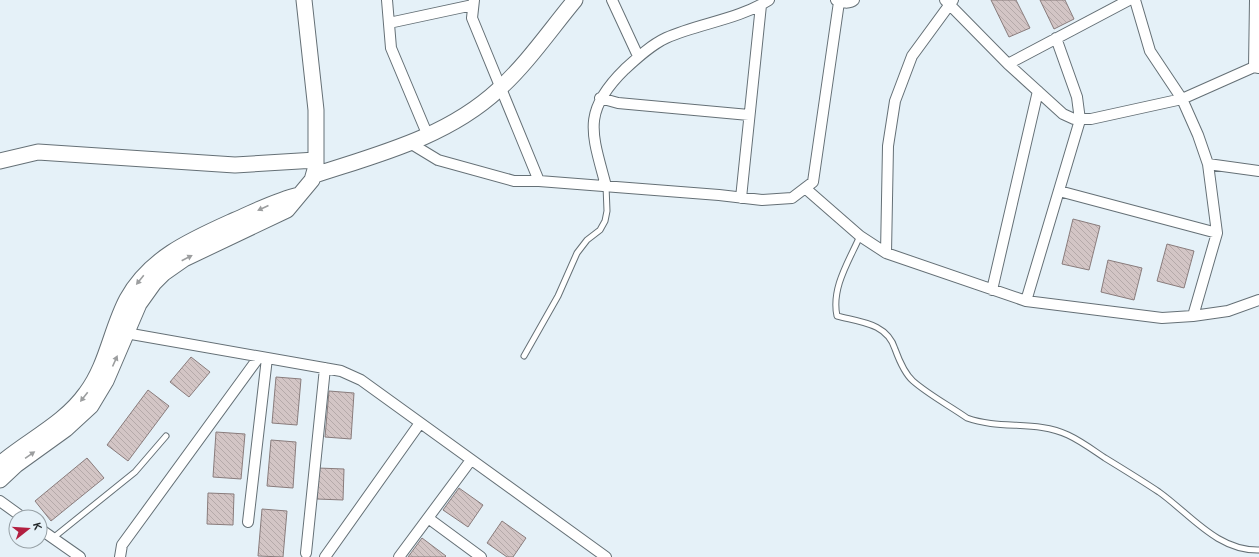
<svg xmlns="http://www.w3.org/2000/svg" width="1259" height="557" viewBox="0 0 1259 557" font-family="Ubuntu,sans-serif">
	<defs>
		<pattern id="building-back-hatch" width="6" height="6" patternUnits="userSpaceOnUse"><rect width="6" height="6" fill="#d3c5c5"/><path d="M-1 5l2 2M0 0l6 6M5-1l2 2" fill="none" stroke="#b5a9a9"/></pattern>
	</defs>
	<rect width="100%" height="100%" fill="#e5f1f8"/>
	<path fill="url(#building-back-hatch)" stroke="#897c7c" d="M991,0H1016L1030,28L1009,37Z
		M1040,0H1065L1074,19L1054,29Z
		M1073,219L1100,226L1089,270L1062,264Z
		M1167,244L1194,251L1184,288L1157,281Z
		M1108,260L1142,268L1134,300L1101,292Z
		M191,357L210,372L189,397L170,382Z
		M276,377L301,379L297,425L272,423Z
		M148,390L169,406L128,461L107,445Z
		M329,391L354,393L351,439L325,437Z
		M216,432L245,434L241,479L213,477Z
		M271,440L296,442L293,488L267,486Z
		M87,458L104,478L51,521L35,501Z
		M318,468L344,469L343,500L317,499Z
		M459,488L483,505L468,527L443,510Z
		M208,493L234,494L233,525L207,524Z
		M262,509L287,511L283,557L258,556Z
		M502,521L526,538L513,557H507L487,543Z
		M422,538L446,556L445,557H408Z"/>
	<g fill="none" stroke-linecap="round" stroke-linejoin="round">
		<g stroke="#657076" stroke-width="7">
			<path id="lane" d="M860,236C849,261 831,288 837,316C860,322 887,323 895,349C899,360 904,373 913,381C929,395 950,406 967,418C1000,430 1037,420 1068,435C1081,441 1093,450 1105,458C1123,469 1141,480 1159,492C1190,514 1217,551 1259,550
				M524,356L558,296L577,253L587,240L600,230L605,221L607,211L606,186
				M53,538L135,472L166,436"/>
		</g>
		<g stroke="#657076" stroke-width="12">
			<path id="street" d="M387,0L391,48L428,136
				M474,0L472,18L539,181
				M612,0L638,56
				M836,0C841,3 850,4 854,0
				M945,0L1008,64L1063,114L1074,119H1091L1182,99L1254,67L1259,68
				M1135,0L1150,51L1182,99L1198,135L1208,164L1217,233L1193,316
				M389,23L473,5
				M1008,64L1129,0
				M1254,67L1255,0
				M600,98L618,103L749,115
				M410,143L438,160L514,181H539L719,195L762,200L792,198L813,182L839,2
				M1208,164L1259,171
				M606,186C592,133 581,112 625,69C637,58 651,45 666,38C700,23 737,20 769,0
				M805,188L860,236L886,253L1026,301L1162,318L1193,316L1228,311L1259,300
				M1059,191L1217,233
				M741,198L761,5
				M886,253L888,146L895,101L912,56L953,0
				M992,290L1038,91
				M1026,301L1080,120L1077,97L1056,38
				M120,332L341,371L361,380L606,557
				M0,501L22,517
				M428,518L481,557
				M248,522L267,358
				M40,529L80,557
				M306,553L325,368
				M120,557L122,545L259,357
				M325,557L420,423
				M399,557L471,460"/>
		</g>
		<g stroke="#657076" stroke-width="17">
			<path id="secondary" d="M0,161L38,152L235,165L316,160
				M315,175C379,154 447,137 498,90C527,64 550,30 575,0
				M0,464C28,440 64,424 86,393C107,365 111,329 127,299C150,257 193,239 235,220C256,211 277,200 299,195
				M0,480L16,465L66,429L91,406L106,381L139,304L154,283L164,273L184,259L287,210L312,180L316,166V110L304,0"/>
		</g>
		<use href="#lane" stroke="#fff" stroke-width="5"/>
		<use href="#street" stroke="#fff" stroke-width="10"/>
		<use href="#secondary" stroke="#fff" stroke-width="15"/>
	</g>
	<defs><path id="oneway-solid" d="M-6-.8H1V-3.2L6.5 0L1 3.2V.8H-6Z"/></defs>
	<g fill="#9c9e9f">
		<use href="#oneway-solid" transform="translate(263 208) rotate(156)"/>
		<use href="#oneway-solid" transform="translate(187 258) rotate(-27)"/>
		<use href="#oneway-solid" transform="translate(140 280) rotate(129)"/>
		<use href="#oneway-solid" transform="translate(115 361) rotate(-66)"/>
		<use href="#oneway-solid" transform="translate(84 397) rotate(128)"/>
		<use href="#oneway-solid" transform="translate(30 455) rotate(-35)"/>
	</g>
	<g transform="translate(28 529) rotate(73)"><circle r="19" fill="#e5f1f8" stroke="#97a1a6"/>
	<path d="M0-3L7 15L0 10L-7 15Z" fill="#b21f40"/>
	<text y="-6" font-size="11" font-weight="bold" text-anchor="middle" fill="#23282a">K</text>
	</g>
</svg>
